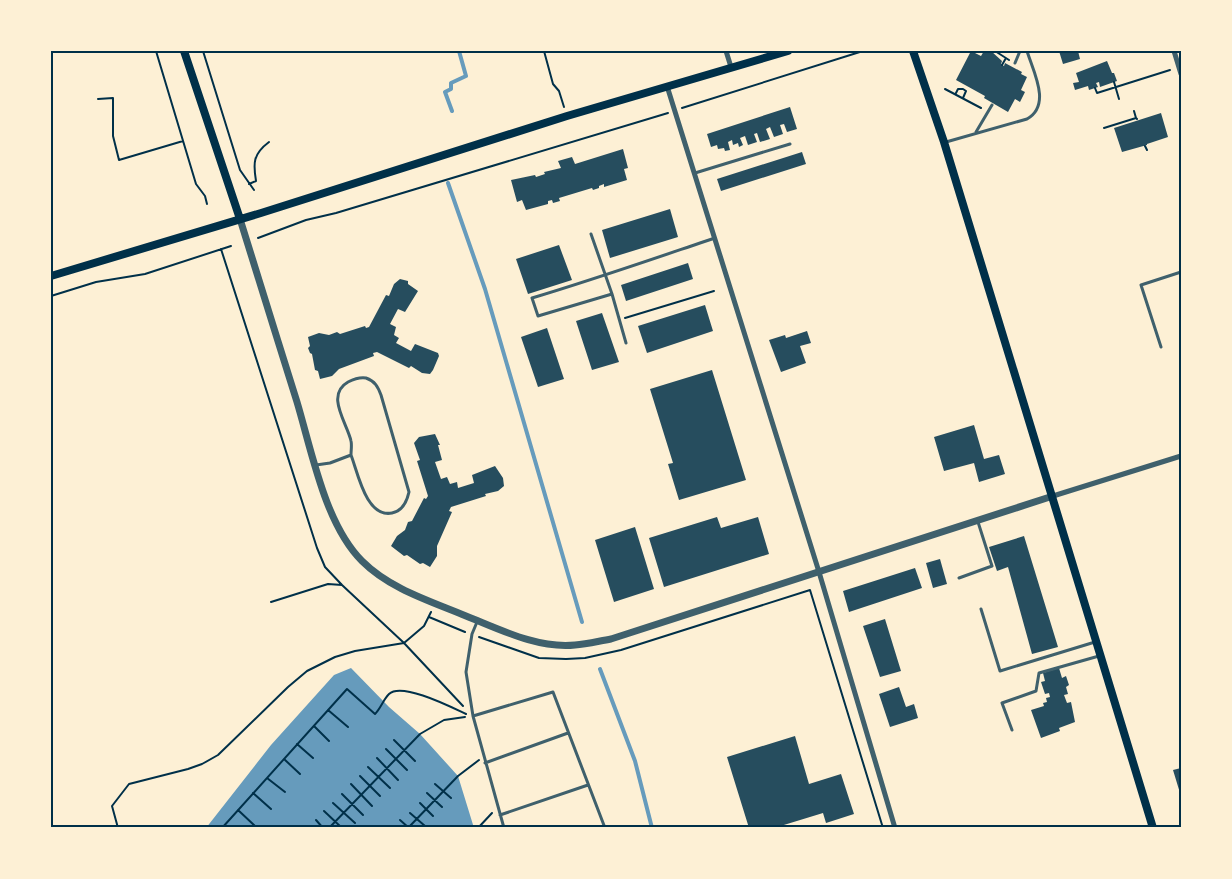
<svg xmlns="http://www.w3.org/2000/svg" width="1232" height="879" viewBox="0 0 1232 879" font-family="Roboto,sans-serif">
	<rect width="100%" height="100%" fill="#fdf0d5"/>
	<path fill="#669bbc" d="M351,668L389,707L420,734L458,776L474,828H206L271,745L334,675Z"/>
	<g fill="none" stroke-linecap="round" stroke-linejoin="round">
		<path stroke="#669bbc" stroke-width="4" d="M452,111L445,92L451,89V83L466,76L459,51
			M448,183L485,289L582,622
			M600,669L635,761L652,828"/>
	</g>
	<path fill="#264d5e" d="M971,51L981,56L984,51L990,53L991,51L1002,61L1001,64L1004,66L1005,63L1022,72L1021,74L1027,77L1021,90L1025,92L1020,102L1015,99L1008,112L984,98L985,96L956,80Z
		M1059,51H1078L1080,59L1063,64Z
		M1107,61L1112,73H1114L1117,81L1100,87L1099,82L1096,83L1098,87L1089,90L1088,86L1075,90L1073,83L1079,82L1076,73Z
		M790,107L797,129L787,132L784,124L780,125L783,134L774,137L770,127L766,129L770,139L760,142L757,133L754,134L757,142L748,145L745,136L740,138L743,145L739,147L738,143L733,145L732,140L728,142L730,150L725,151L724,148L718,149L717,145L711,147L707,134Z
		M1161,113L1168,137L1147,144V145L1122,152L1114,128Z
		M623,149L628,168L624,169L627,180L604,187V184L599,186V188L593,190L592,188L559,198L560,201L553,203L552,200L548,201V204L526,210L522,200L517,202L511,180L535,175L536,177L545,174L544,172L561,168L558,161L572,157L575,164Z
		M802,152L806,164L721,191L717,179Z
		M670,209L678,237L610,258L602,230Z
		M559,245L572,280L528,294L516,259Z
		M688,263L693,279L626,301L621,285Z
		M400,279L408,281V284L418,291L405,312L398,309L390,324L396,327L394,335L399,338L396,343L411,351L415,344L438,353L439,356L433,370L430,374L422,373L411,366L409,368L377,352L373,353L374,356L339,369L332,376L320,379L318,371L315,370L312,354L310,353L308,348L310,346L308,337L319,333L329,335L337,332L340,334L365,326L366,328L369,327L386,295L389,296L394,284Z
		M705,305L713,331L647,353L638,326Z
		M602,313L619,362L592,370L576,321Z
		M547,328L564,379L538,387L521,337Z
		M807,331L811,343L800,346L806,363L781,372L769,340L785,335L786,338Z
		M712,370L746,480L679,500L668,464L673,463L650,389Z
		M974,425L984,459L999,455L1005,474L979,482L974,463L944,471L934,437Z
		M435,434L440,445H438L442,460L435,462L441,479L447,477L450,484L457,482L458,488L474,483L472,475L495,466L503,478L504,486L498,491L485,494L486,496L451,507L449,511L452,512L437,546V556L430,567L423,563L420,564L407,555L404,556L391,546L397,536L405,530L408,522L412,521L424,498L426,499L428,496L417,461L420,460L414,443L419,437Z
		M717,517L721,528L758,517L769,554L664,587L649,538Z
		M635,527L654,589L614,602L595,540Z
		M1024,536L1058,647L1032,654L1008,567L997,571L989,547Z
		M940,559L947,584L933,588L926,563Z
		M915,568L922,588L849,612L843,591Z
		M885,619L901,671L880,677L863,626Z
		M1059,668L1062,678L1066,676L1069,685L1066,687L1068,694L1064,695L1067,703L1071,702L1075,722L1059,728L1060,731L1041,738L1031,710L1044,706L1043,703L1047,702L1046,698L1050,697L1049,693L1045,694L1041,682L1045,681L1043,673Z
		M899,687L906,707L914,704L918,718L890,727L879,694Z
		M795,736L809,784L841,774L854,814L826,823L823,813L774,828H749L727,757Z
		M1181,768V793H1180L1173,770Z"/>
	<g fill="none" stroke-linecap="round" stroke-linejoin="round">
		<path stroke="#003049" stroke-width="2" d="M156,51L196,184L205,196L207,204
			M203,51L240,170L254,190
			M544,51L553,84L559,91L564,107
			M995,51L1009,60
			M1002,65L1006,58
			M1114,82L1119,99
			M1095,88L1097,93L1170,70
			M945,89L981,108
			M956,93L958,89H963L966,91L963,98
			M98,99L113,98V136L119,160L183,141
			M682,108L863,51
			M1134,111L1136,118
			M1104,128L1136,118L1137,119
			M1145,146L1147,150
			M249,184L256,181C253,163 253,154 269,142
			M258,238L306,220L336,213L668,113
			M221,249L317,548L325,567L342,585L404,643L463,706
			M51,296L96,282L145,274L231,246
			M625,318L714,291
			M271,602L328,584L342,585
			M429,617L465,632
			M479,637L539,658L566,659L585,658L621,650L810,590L883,828
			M328,710L348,727
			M314,726L329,741
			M394,740L415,761
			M297,744L313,758
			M386,749L407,770
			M377,758L398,780
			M284,759L300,774
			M368,767L390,788
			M360,776L380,796
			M267,778L285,792
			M351,784L372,806
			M435,784L451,798
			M253,793L271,809
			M427,793L442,807
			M342,794L363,815
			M333,803L355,823
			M420,803L433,816
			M238,810L255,826
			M324,811L342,828
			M410,813L425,826
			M316,820L323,828
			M400,820L409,828
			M118,828L112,806L129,784L188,769L202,764L218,755L288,687L307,671L335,657L355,651L404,643L424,626L431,612
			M222,828L347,689L375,714C381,708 383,700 389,694C402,682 451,707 466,714
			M329,828L420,734L444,720L465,717
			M408,828L458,776L479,760
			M478,828L492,813"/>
		<path stroke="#3f606c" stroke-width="3" d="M1015,63L1020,51
			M976,132L992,105
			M946,142L1027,119C1052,105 1033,71 1027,51
			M695,173L790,144
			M591,234L612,294L538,316L532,298C589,281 644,262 700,243L715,238
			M612,294L626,343
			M1161,347L1141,285L1181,272
			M316,465L330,463L351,455C351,450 352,445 351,441C347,423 325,395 348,382C354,379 360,377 366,378C375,381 378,387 381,395L409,492C407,501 403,511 392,513C366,518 358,473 351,455
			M959,578L992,566L978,522
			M981,609L1000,671L1095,642
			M477,622L472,634L466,672L473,716L504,828
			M473,716L553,692L605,828
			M1012,730L1002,703L1036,691L1039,673L1099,656
			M485,763L568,733
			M500,815L588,785"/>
		<path stroke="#3f606c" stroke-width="5" d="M726,51L731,67
			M1174,51L1181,74
			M667,86L819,572L895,828
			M1053,496L1181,456"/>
		<path stroke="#3f606c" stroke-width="7" d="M240,219C259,281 278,341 297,402C312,452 325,524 362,561C390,589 430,601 466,616C499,629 538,649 575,645C587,644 599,641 611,639L1053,496"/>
		<path stroke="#003049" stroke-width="8" d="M184,51L240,219
			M913,51L944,142L1153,828
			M51,276L261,213L567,116L788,51"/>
	</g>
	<rect width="1232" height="879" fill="none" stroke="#fdf0d5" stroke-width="105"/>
	<rect x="52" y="52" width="1128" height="774" fill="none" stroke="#003049" stroke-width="2"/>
</svg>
